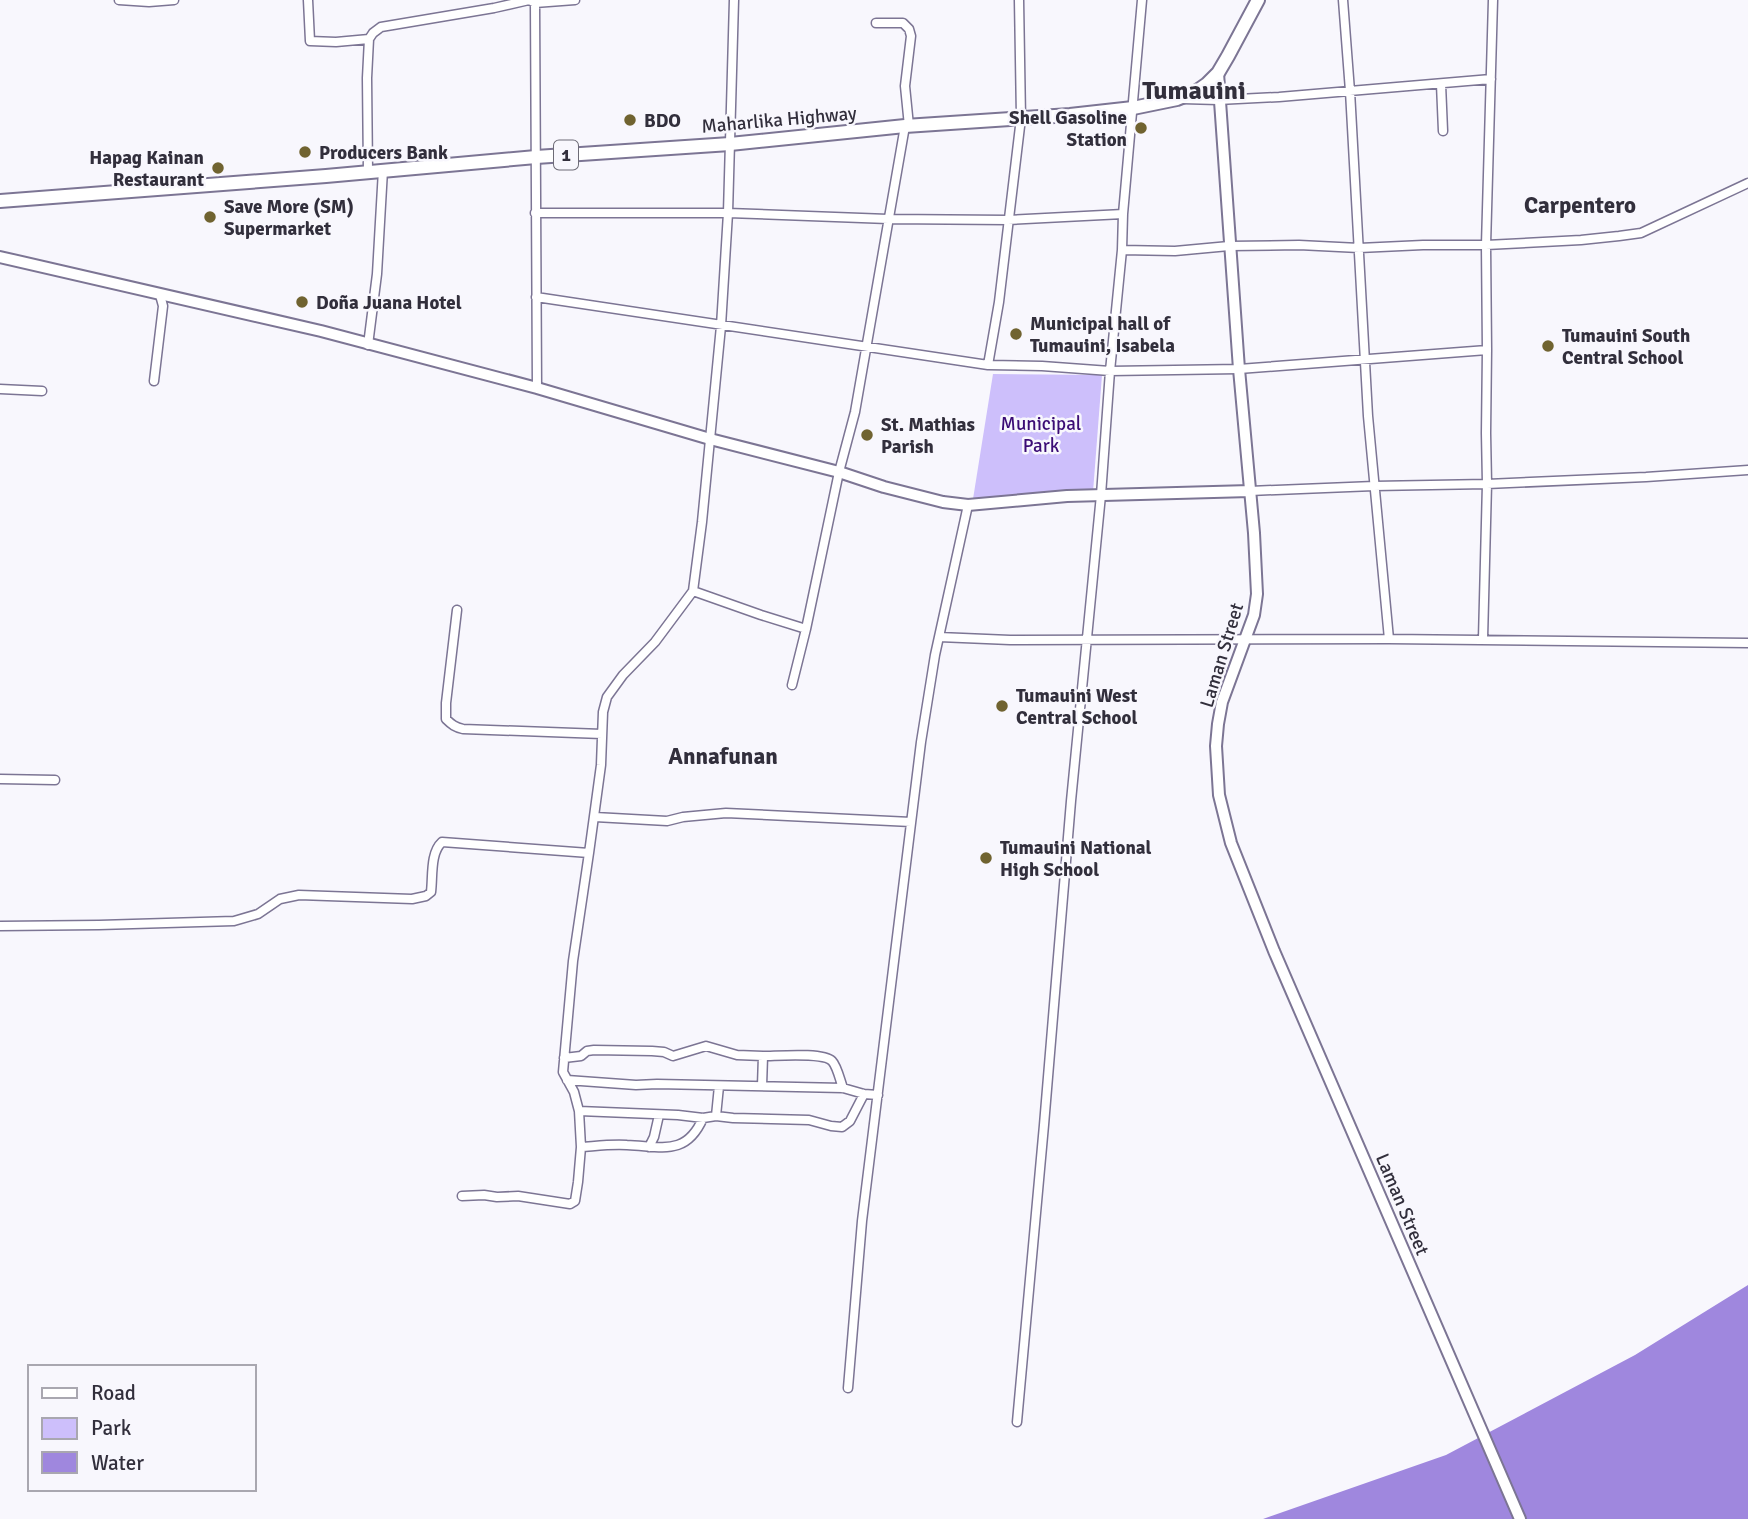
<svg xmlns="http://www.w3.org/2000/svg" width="1748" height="1519" viewBox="0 0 1748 1519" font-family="Signika,sans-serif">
	<rect width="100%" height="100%" fill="#f8f7fd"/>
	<path fill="#cdbffb" d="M993,374L1102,375L1093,492L973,499Z"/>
	<path fill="#9f87de" d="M1748,1285V1519H1263L1446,1455L1635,1355Z"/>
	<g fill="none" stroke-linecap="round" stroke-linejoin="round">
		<g stroke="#7c7594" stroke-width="11">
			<path id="street" d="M119,0L149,2L174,0
				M308,0L310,41L336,42L369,39
				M1343,0L1350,91L1368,416L1389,639
				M535,3L537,388
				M876,23H903L909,29L911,36L905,86L909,126
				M1441,84L1443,131
				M1183,99L1218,100L1279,97L1491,79
				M368,172L367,78L369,39L373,33L381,27L494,8L529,0L535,3L575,0
				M535,213H728L888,219L1008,220L1123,214
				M1122,250L1175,251L1229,246L1299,245L1359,248L1423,245H1486L1581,240L1619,236L1641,233L1748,183
				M536,297L988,365L1042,366L1110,371L1239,369L1487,350L1486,245L1493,0
				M368,345L377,274L383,170
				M988,365L999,302L1021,118L1019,0
				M154,381L163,306L160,295
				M0,389L42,391
				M1250,491L1374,486L1487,484L1646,477L1748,470
				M693,591L761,615L806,629
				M457,610L446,703V719C452,725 455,727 463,729L602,734
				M939,637L1010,640L1389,639L1748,643
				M1483,639L1487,484L1486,433L1487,350
				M792,685L806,629L839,472L855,412L905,126
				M0,779L55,780
				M595,817L667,821L683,817L726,813L911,822
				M0,926L99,925L234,921L258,914L280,899L299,895L412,899L426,896L431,892C433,876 430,853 442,842L589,853L601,765L603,712L607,697L623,675L655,642L693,591L702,522L721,326L728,213L734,0
				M564,1058L581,1056L587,1051L594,1050L652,1051L664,1052L673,1056L706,1046L737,1055L763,1056
				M567,1080L636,1085L657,1084L843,1088L864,1094L878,1095
				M762,1086L763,1056C777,1056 823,1052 832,1061C837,1066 840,1080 843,1088
				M579,1111L678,1115L703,1118L716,1116L733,1118L809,1120L831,1126L842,1127L850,1121L864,1094
				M716,1116L719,1086
				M581,1147C596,1146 611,1144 627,1145C661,1146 686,1157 703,1118
				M649,1147L654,1137L659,1115
				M462,1196L484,1195L497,1197L518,1196L570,1204L575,1201L578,1182L581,1147L579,1111L574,1092L563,1072L573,961L589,853
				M848,1388L862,1221L921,742L935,655L968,505
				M1017,1422L1044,1125L1071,801L1101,495L1110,371L1122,250L1123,214L1142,0"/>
		</g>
		<g stroke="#7c7594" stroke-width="14">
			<path id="secondary" d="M1218,73L1239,369L1254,533L1257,594L1254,615L1222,702L1218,724L1216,746L1219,795L1231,843L1274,951L1520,1519
				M0,257L321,331L537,388L710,439L839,472L884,487L943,502L968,505L1067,496L1250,491"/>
		</g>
		<g stroke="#7c7594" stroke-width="16">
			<path id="primary" d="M0,201L326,176L536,157L730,144L905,126L1070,115L1133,108L1177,99L1197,91L1207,84L1218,73L1228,56L1258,0"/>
		</g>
		<use href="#street" stroke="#fff" stroke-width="8"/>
		<use href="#secondary" stroke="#fff" stroke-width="10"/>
		<use href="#primary" stroke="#fff" stroke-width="12"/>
	</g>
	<g fill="#706330" stroke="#f8f7fd" stroke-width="2.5">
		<circle cx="630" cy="120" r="7"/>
		<circle cx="1141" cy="128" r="7"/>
		<circle cx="305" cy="152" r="7"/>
		<circle cx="218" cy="168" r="7"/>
		<circle cx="210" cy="217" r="7"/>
		<circle cx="302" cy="302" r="7"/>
		<circle cx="1016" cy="334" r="7"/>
		<circle cx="1548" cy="346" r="7"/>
		<circle cx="867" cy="435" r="7"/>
		<circle cx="1002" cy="706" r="7"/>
		<circle cx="986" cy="858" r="7"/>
	</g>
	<g text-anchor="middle" stroke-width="5" stroke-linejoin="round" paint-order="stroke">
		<rect fill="#f8f7fd" stroke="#6d6b76" stroke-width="2" x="554" y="140.5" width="24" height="29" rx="5"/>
		<g font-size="18" font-weight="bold" fill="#322f3c">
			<text x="566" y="161">1</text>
		</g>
		<g font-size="19" font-weight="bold" fill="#322f3c" stroke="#f8f7fd" text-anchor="start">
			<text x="1127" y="124" text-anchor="end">Shell Gasoline<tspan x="1127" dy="22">Station</tspan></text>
			<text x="644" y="127">BDO</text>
			<text x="319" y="159">Producers Bank</text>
			<text x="204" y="164" text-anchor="end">Hapag Kainan<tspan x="204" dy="22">Restaurant</tspan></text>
			<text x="224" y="213">Save More (SM)<tspan x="224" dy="22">Supermarket</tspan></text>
			<text x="316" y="309">Doña Juana Hotel</text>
			<text x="1030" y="330">Municipal hall of<tspan x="1030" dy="22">Tumauini, Isabela</tspan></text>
			<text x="1562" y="342">Tumauini South<tspan x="1562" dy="22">Central School</tspan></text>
			<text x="881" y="431">St. Mathias<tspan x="881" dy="22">Parish</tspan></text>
			<text x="1016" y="702">Tumauini West<tspan x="1016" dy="22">Central School</tspan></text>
			<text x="1000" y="854">Tumauini National<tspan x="1000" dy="22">High School</tspan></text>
		</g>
		<g font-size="19" fill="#322f3c" stroke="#f8f7fd">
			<text transform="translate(779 119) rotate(-5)" y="7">Maharlika Highway</text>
			<text transform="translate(1221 655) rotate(-73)" y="7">Laman Street</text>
			<text transform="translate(1403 1204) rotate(67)" y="7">Laman Street</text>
		</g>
		<g font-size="19" fill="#3b0c75" stroke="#f8f7fd">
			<text x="1041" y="430">Municipal<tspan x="1041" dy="22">Park</tspan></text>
		</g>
		<g font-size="23" font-weight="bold" fill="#322f3c" stroke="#f8f7fd">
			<text x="1580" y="213">Carpentero</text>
			<text x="723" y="764">Annafunan</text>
		</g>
		<g font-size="26" font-weight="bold" fill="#322f3c" stroke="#f8f7fd">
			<text x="1194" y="99">Tumauini</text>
		</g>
	</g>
	<rect x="28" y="1365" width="228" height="126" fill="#f8f7fd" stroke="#a9a7b0" stroke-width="2"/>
	<rect x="42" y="1388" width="35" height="10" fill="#ffffff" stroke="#a9a7b0" stroke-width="2"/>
	<text x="91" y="1400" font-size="21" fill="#322f3c">Road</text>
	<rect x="42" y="1418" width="35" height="21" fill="#cdbffb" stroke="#a9a7b0" stroke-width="2"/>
	<text x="91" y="1435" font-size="21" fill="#322f3c">Park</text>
	<rect x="42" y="1452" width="35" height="21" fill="#9f87de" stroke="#a9a7b0" stroke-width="2"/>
	<text x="91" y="1470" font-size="21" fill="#322f3c">Water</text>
</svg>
